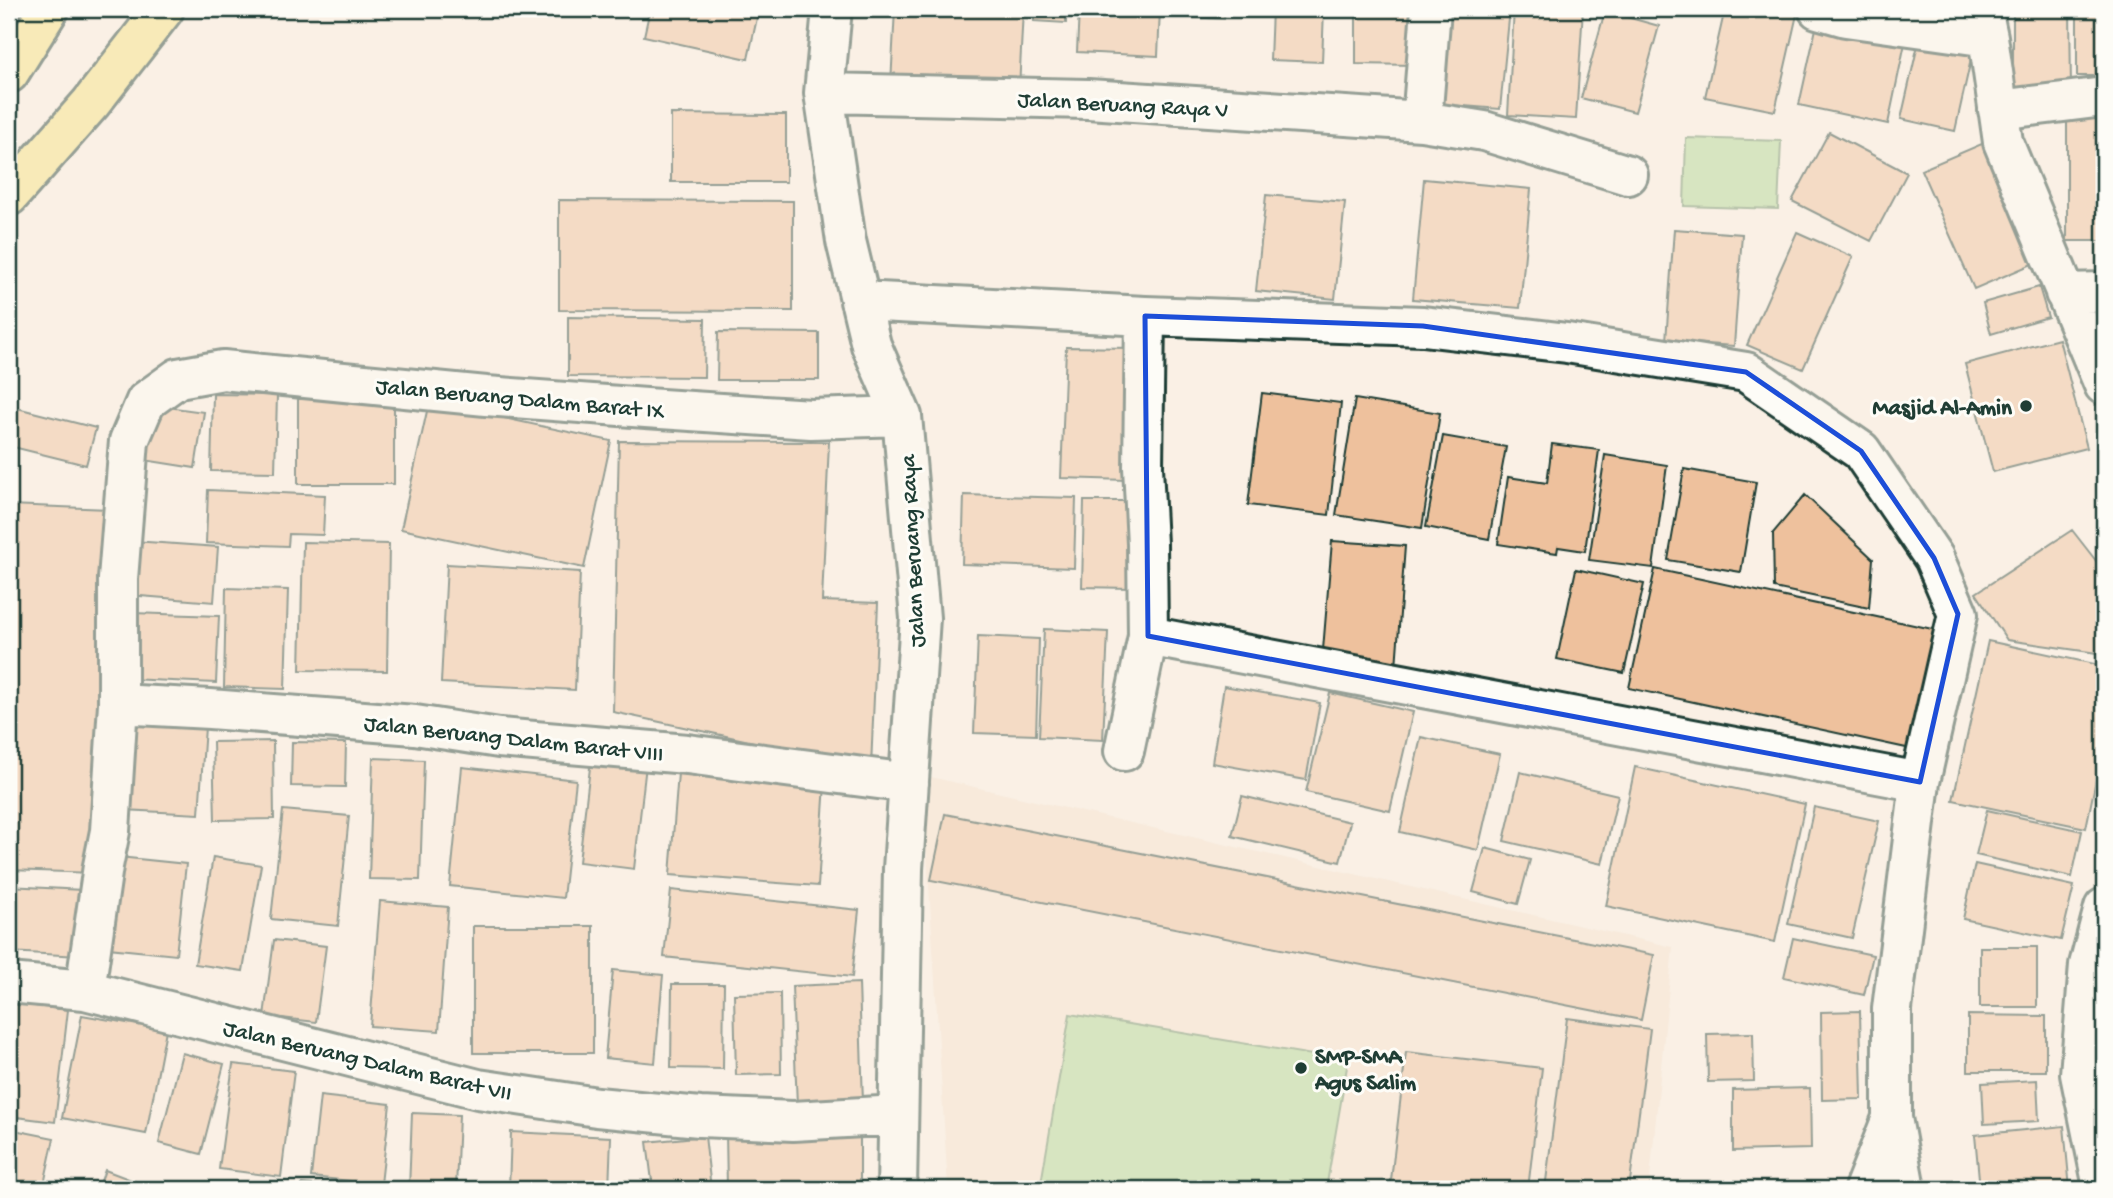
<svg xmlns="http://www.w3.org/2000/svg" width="2113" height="1198" viewBox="0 0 2113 1198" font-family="'Gochi Hand',sans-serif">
	<rect width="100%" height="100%" fill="#faf0e5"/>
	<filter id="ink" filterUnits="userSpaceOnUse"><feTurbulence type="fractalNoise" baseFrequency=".0143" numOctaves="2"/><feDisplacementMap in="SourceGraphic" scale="14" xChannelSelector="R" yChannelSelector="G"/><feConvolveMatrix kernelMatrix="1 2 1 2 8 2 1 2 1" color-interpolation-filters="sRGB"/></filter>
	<g filter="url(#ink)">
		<path fill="#f6e2cf" d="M922,775L1673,947L1649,1189H948Z"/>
		<path fill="#aed794" stroke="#668a64" stroke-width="2" d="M1686,138L1781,141L1778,209L1684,206Z
			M1070,1014L1348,1061L1326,1189H1040Z"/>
		<path fill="#eec19d" stroke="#1f3d34" stroke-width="2" d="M650,9H759L748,59L644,36Z
			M895,9H1023L1019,90L891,84Z
			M1034,9H1066V23L1034,21Z
			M1079,9H1160L1158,56L1077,52Z
			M1170,9H1225L1224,19L1170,16Z
			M1272,9H1324L1322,62L1270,60Z
			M1356,9H1415V65L1356,64Z
			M1447,9H1510L1500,109L1439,104Z
			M1514,9H1583L1576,119L1508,115Z
			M1725,9L1798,10L1775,111L1705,97Z
			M2013,9H2070L2071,90H2013Z
			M2077,9H2104V76H2077Z
			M1605,11L1659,26L1635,112L1581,98Z
			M1817,24L1905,43L1888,124L1799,105Z
			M1919,40L1973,50L1955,131L1901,119Z
			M2067,110H2104V241H2067Z
			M671,114L786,115V182H671Z
			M1829,132L1907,173L1871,241L1792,201Z
			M1984,143L2037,262L1974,289L1921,170Z
			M1424,179L1531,189L1520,308L1413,299Z
			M1266,195L1345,202L1335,299L1256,291Z
			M559,200L793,201V311L559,310Z
			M1674,229L1742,234L1734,346L1666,341Z
			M1797,232L1853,257L1803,369L1747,345Z
			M2039,287L2048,317L1991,334L1983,303Z
			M568,317L705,319L704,377L568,376Z
			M718,332L819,333V380H717Z
			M2059,339L2087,448L1993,472L1965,364Z
			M1066,347L1132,348L1127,480L1061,478Z
			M1262,393L1341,403L1329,515L1248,505Z
			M213,394L277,395L275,472L211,471Z
			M298,399H394V484H298Z
			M1355,399L1440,413L1422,528L1336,515Z
			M429,402L611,441L584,568L401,529Z
			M153,405L204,412L195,468L144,460Z
			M9,406L96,428L86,465L9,446Z
			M1443,436L1506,447L1489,539L1426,527Z
			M619,441L829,442L822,601L878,603L871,767L613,712Z
			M1552,444L1599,450L1585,551L1558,547L1557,553L1498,544L1508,477L1547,483Z
			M1605,455L1667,465L1653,568L1589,560Z
			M1684,469L1756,482L1741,572L1668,560Z
			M208,490L325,495L323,535L289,534L288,546L206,543Z
			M964,495L1076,498L1074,568L962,564Z
			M1805,495L1873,559L1869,608L1774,588L1773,533Z
			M1084,501H1131L1130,588L1082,587Z
			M9,505L109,509L95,873L9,870Z
			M2072,530L2104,571V654L2007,640L1976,593Z
			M133,541L218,547L214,602L128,595Z
			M1332,541L1405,546L1396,667L1322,662Z
			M303,542L389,544L387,671L300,670Z
			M447,564L580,572L575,690L441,683Z
			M1576,569L1644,584L1624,673L1557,659Z
			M1655,569L1937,630L1911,749L1629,688Z
			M226,588L288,590L285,689L224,687Z
			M132,613L219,616L216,683L128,679Z
			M1044,629L1108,632L1103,740L1039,737Z
			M978,636L1039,639L1036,735L974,733Z
			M1988,641L2104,666V741L2086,828L1953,800Z
			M1224,686L1320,703L1306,780L1212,763Z
			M1330,693L1413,712L1390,811L1306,792Z
			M130,722L205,727L199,814L124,810Z
			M1421,737L1500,754L1478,850L1400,832Z
			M273,741L274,819L215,820L213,742Z
			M292,742L346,743L345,787L291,786Z
			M373,758L424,760L420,880L369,879Z
			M591,759L646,765L634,869L579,862Z
			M462,767L576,780L563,898L450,886Z
			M1635,767L1805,804L1775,942L1606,906Z
			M1520,772L1618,795L1602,864L1504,841Z
			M678,773L825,784L818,886L670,875Z
			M1242,796L1350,822L1340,862L1232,836Z
			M1814,807L1879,821L1852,938L1788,924Z
			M283,810L349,816L338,926L271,919Z
			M1987,810L2082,831L2072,877L1976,855Z
			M945,814L1654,955L1641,1020L931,880Z
			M1485,848L1530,860L1518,904L1473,892Z
			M109,856L186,864L176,955L99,947Z
			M213,857L261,865L243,971L195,964Z
			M1975,864L2074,886L2061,940L1963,919Z
			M9,886L82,890L79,956L9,952Z
			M671,890L859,910L852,977L664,957Z
			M380,901L448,907L439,1031L370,1026Z
			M473,926H593V1053H473Z
			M1793,938L1873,955L1864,995L1784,977Z
			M274,940L326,946L316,1022L264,1016Z
			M1980,947H2037V1007H1980Z
			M613,970L663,975L655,1063L605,1058Z
			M859,983L863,1102L797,1105L792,986Z
			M672,984H724L723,1069L671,1068Z
			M780,993L781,1074L736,1075L734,994Z
			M9,1003L68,1010L55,1122L9,1116Z
			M1860,1011L1862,1099L1822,1100L1821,1012Z
			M82,1015L166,1030L146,1134L62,1118Z
			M1968,1015L2046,1016V1071H1968Z
			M1567,1018L1650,1029L1629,1189H1545Z
			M1753,1033L1754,1081L1708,1082L1707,1034Z
			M1406,1052L1542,1068L1528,1189H1390Z
			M182,1053L224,1064L201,1154L159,1143Z
			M233,1064L294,1071L281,1177L219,1169Z
			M2037,1080L2039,1121L1984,1124L1982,1083Z
			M1810,1088L1811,1149L1733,1151V1090Z
			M320,1096L390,1104L381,1184L311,1177Z
			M412,1113L459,1115L456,1189H409Z
			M2064,1126L2070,1189H1980L1975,1135Z
			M9,1129L54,1138L43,1189H9Z
			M860,1130V1189H727L726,1131Z
			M511,1132L611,1137L609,1189H509Z
			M705,1136L711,1189H653L647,1142Z
			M105,1170L155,1189H98Z
			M302,1184L365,1189H301Z"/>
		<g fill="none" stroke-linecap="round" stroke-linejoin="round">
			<g stroke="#1f3d34" stroke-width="44">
				<path id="street" d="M832,9L824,93L830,133L846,241L871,345L902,416L920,618L903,869L897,1189
					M1818,9L1846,17L1988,37
					M1982,9L1988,37L2003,142L2104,385
					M824,93L1088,99L1422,121L1484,131L1628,175
					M1998,110L2104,97
					M1422,121L1431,9
					M2065,293L2104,292
					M860,301L1145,316L1423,326L1567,343L1746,372L1861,451L1934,558L1958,614L1920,782L1892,1009V1118L1905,1189
					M1145,316L1143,467L1147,544L1148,636
					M118,704L210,709L415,725L499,738L687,754L909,783
					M1124,751L1148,636L1920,782
					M2104,908L2089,965L2080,1074L2101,1177L2104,1185
					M9,983L85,990L478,1089L597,1107L700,1117L793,1121L898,1115
					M85,990L103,866L110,831L118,704V579L129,441L146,401L178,378L223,370L486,396L646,408L811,419L902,416
					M1864,1189L1892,1118"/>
			</g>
			<g stroke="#1f3d34" stroke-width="44">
				<path id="highway" d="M9,73L49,9
					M9,196L91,103L164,9"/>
			</g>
			<use href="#street" stroke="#fdfcf7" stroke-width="38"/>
			<use href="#highway" stroke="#f5e382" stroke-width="38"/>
		</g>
	</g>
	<path d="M0 0H2113V1198H0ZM1145,316L1423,326L1746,372L1861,451L1934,558L1958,614L1920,782L1148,636Z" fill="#faf0e5" fill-opacity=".55" fill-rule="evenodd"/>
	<path fill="none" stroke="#1d4ed8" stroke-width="5" stroke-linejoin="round" d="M1145,316L1423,326L1746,372L1861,451L1934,558L1958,614L1920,782L1148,636Z"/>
	<g fill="#1f3d34" stroke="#fdfcf7" stroke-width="2.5">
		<circle cx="2026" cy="406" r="7"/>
		<circle cx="1301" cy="1068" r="7"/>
	</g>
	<g text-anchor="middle" stroke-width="6" stroke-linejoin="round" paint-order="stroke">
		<g font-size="23" fill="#1f3d34" stroke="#fdfcf7">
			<text transform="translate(1123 103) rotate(3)" y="8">Jalan Beruang Raya V</text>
			<text transform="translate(520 397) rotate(5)" y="8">Jalan Beruang Dalam Barat IX</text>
			<text transform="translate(911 551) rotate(-93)" y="8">Jalan Beruang Raya</text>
			<text transform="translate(514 737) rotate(6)" y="8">Jalan Beruang Dalam Barat VIII</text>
			<text transform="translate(368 1059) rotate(13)" y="8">Jalan Beruang Dalam Barat VII</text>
		</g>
		<g font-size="23" font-weight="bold" fill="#1f3d34" stroke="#fdfcf7" text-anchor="end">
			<text x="2012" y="414">Masjid Al-Amin</text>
			<text x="1315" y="1063" text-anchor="start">SMP-SMA<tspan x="1315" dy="26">Agus Salim</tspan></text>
		</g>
	</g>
	<rect width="2113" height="1198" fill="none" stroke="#fdfcf7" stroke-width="35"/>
	<rect x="18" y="18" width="2078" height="1163" fill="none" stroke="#1f3d34" stroke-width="2.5" filter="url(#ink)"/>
</svg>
